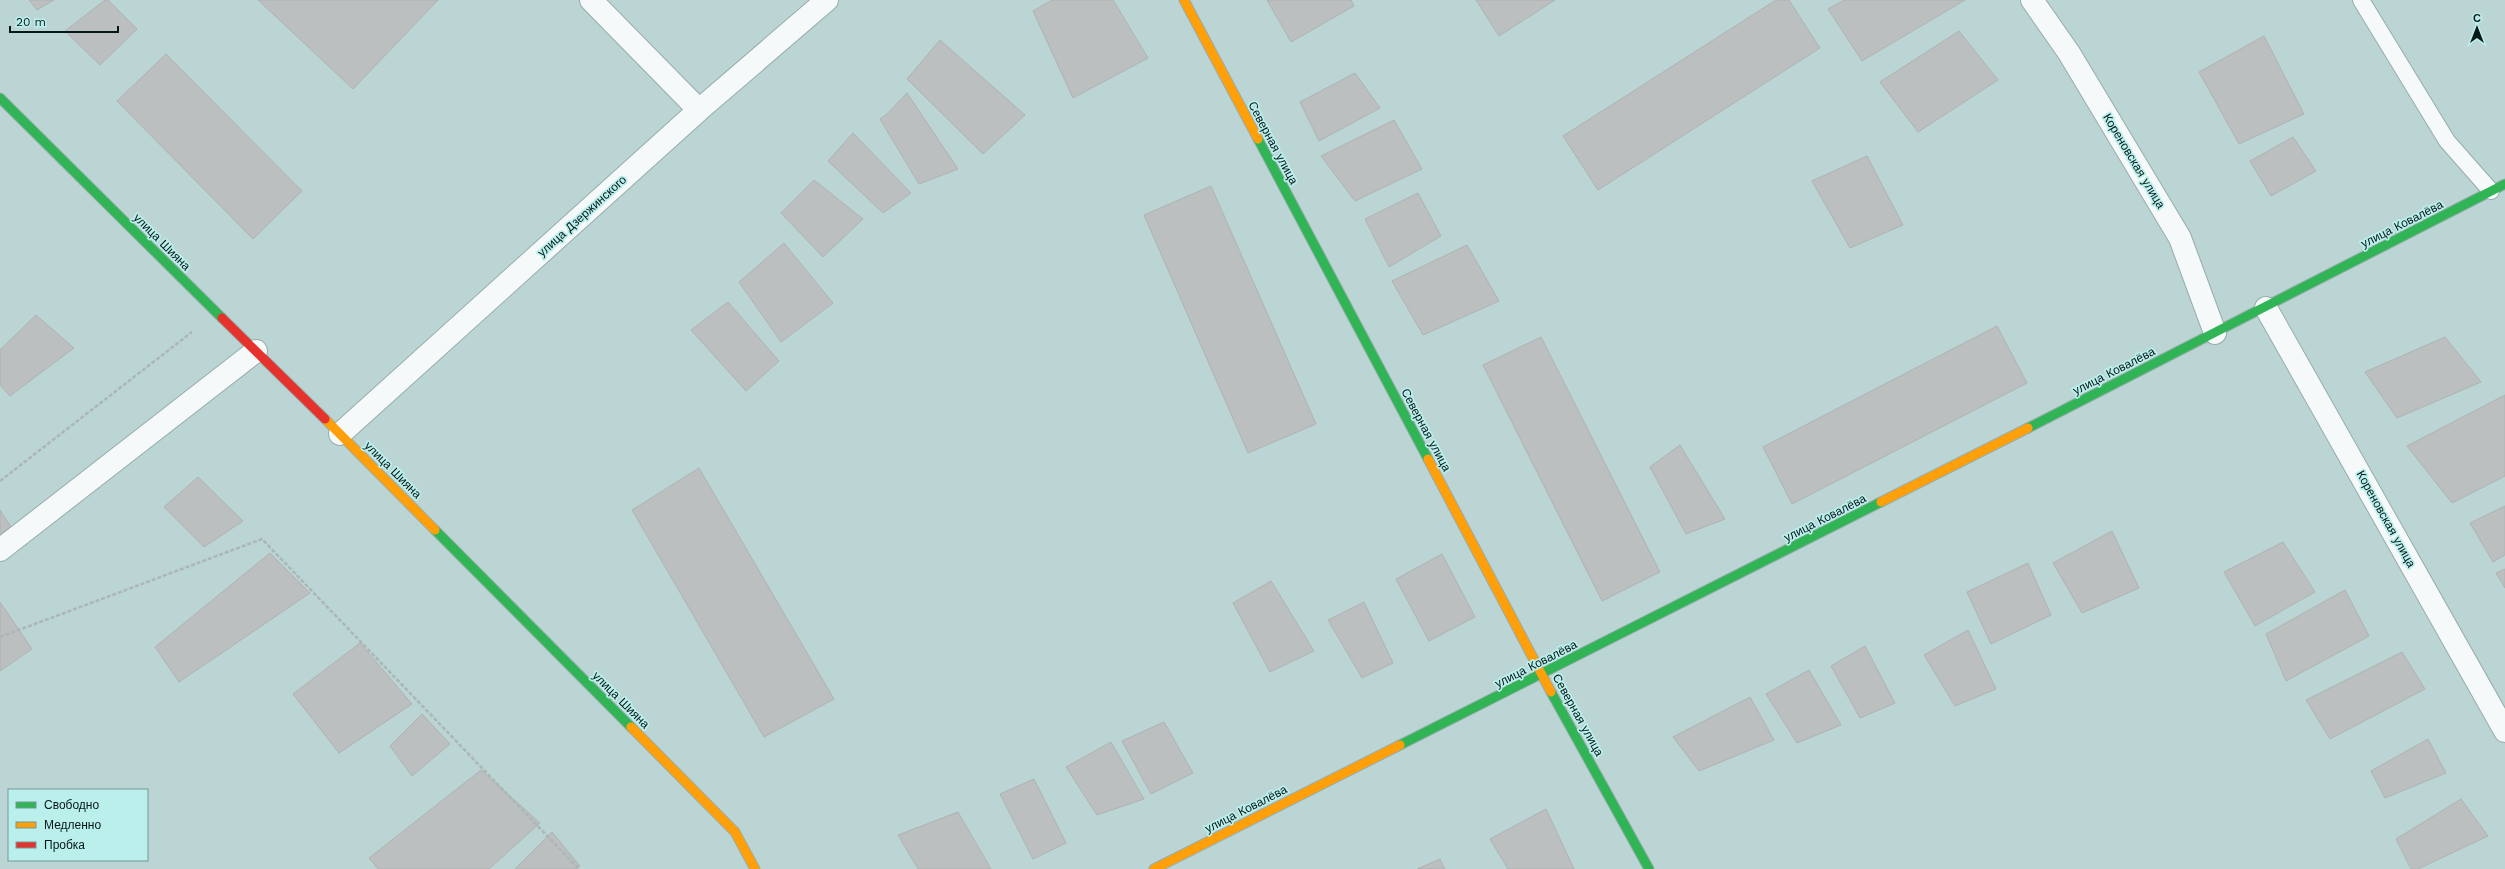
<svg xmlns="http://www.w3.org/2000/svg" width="2505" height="869" viewBox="0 0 2505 869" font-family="'Work Sans',sans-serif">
	<rect width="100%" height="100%" fill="#bad5d4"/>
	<path fill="#bcbfc0" stroke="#aeb2b2" d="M29,0H54L37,10Z
		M105,0H108L137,29L100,65L65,31Z
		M258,0H438L353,89Z
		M1052,0H1113L1148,58L1073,98L1033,11Z
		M1267,0H1351L1354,6L1291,42Z
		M1476,0H1555L1499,36Z
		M1776,0H1789L1820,48L1598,190L1563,136Z
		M1844,0H1965L1862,61L1828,9Z
		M1959,31L1998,80L1918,132L1880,82Z
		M2264,36L2304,114L2239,144L2199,72Z
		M940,40L1025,115L983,154L907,79Z
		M166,54L302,191L253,239L117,101Z
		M1355,73L1380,108L1319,141L1300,102Z
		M907,93L958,169L919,184L880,119L886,115Z
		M1394,120L1422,169L1355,201L1321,156Z
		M853,133L911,193L883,213L828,161Z
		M2293,137L2316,171L2271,196L2250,161Z
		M1867,156L1903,225L1850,248L1812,181Z
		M814,180L863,219L823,257L781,213Z
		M1211,186L1316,424L1248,453L1144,215Z
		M1418,193L1441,236L1389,267L1365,219Z
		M784,243L833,303L781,342L739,282Z
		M1467,245L1499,301L1423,335L1392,281Z
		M728,302L779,361L746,391L691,330Z
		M36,315L74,348L10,396L0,385V350Z
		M1997,326L2027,383L1792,504L1763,447Z
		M1541,337L1660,572L1602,601L1483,365Z
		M2445,337L2481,382L2397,418L2365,372Z
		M2505,395V476L2452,503L2407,446Z
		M1680,445L1725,519L1686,534L1650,467Z
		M699,468L834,699L764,737L632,510Z
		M198,477L243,521L204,547L164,507Z
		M2505,506V555L2493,562L2470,523Z
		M0,510L11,527L0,534Z
		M2112,531L2139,588L2082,613L2053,563Z
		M2283,542L2315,592L2255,626L2224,572Z
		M270,553L310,593L179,682L155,647Z
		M1442,554L1475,617L1429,641L1396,579Z
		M2028,563L2051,615L1991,644L1967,592Z
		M2505,569V588L2496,573Z
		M1271,581L1314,651L1270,672L1233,603Z
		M2345,590L2369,636L2286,681L2266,634Z
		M0,602L32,649L0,671Z
		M1364,602L1393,663L1362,678L1328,620Z
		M1968,630L1996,689L1955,706L1924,655Z
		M360,643L412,704L339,753L293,694Z
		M1865,646L1895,703L1860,718L1831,666Z
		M2402,652L2425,689L2330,739L2306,700Z
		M1809,670L1841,725L1797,743L1766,694Z
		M1750,697L1774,740L1699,771L1673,737Z
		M422,714L450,744L412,776L390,746Z
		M1164,722L1193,773L1151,794L1122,741Z
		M2428,739L2446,773L2385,798L2371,771Z
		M1111,742L1144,799L1097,815L1066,767Z
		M481,770L540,823L489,869H378L369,858Z
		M1034,779L1066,843L1033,859L1000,794Z
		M2461,799L2488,836L2418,869H2411L2396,839Z
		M1546,809L1574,869H1508L1490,839Z
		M958,812L991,869H918L898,835Z
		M552,832L580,866L576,869H515Z
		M1440,859L1445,869H1417Z"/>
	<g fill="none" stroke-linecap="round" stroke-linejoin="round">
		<g stroke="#97adac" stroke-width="18">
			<path id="lane" d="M2361,0L2447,141L2491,191"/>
		</g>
		<g stroke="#97adac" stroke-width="24">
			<path id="street" d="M591,0L699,110
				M2032,0L2069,53L2180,238L2215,333
				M2266,308L2505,731
				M340,434L699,110L827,0
				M0,550L256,351"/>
		</g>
		<g stroke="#97adac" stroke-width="11">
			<path id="fast" d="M0,98L222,318
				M1258,139L1428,459
				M2028,428L2505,184
				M435,530L631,727
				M1551,692L1649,869
				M1400,745L1881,502"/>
		</g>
		<g stroke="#97adac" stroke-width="11">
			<path id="slow" d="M1184,0L1258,139
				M325,419L435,530
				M1428,459L1551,692
				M1881,502L2028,428
				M631,727L735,832L755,869
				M1154,869L1400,745"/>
		</g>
		<g stroke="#97adac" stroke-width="11">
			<path id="jam" d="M222,318L325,419"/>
		</g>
		<path stroke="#acb6b6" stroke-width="2.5" stroke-dasharray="4 2" stroke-linecap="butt" d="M0,481L192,332
			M0,637L262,539L579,869"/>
		<use href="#lane" stroke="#f5f9f9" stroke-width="16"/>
		<use href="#street" stroke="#f5f9f9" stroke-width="22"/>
		<use href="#fast" stroke="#30b455" stroke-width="9"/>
		<use href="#slow" stroke="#ff9f0a" stroke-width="9"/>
		<use href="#jam" stroke="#e5322d" stroke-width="9"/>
	</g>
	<g text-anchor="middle" stroke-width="3.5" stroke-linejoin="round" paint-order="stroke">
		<g font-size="12" fill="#051818" stroke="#bbefec">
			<text transform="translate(1273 143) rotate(62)" y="4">Северная улица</text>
			<text transform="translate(2134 161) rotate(59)" y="4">Кореновская улица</text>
			<text transform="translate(582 216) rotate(-42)" y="4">улица Дзержинского</text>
			<text transform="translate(2402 224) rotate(-27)" y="4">улица Ковалёва</text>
			<text transform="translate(162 242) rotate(45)" y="4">улица Шияна</text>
			<text transform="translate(2114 371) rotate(-27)" y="4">улица Ковалёва</text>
			<text transform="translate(1426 430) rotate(62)" y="4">Северная улица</text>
			<text transform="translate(393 470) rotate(45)" y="4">улица Шияна</text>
			<text transform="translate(1825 518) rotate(-27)" y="4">улица Ковалёва</text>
			<text transform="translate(2386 519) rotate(61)" y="4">Кореновская улица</text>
			<text transform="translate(1536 664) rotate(-27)" y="4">улица Ковалёва</text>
			<text transform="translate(621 700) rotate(45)" y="4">улица Шияна</text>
			<text transform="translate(1578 715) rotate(61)" y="4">Северная улица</text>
			<text transform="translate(1246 809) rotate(-27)" y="4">улица Ковалёва</text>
		</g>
	</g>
	<rect x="8" y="789" width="140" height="72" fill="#bbefec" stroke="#729997"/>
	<rect x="16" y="802" width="20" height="6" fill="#30b455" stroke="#729997"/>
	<text x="44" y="809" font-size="12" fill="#051818">Свободно</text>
	<rect x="16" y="822" width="20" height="6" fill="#ff9f0a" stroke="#729997"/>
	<text x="44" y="829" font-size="12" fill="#051818">Медленно</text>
	<rect x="16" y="842" width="20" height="6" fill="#e5322d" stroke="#729997"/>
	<text x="44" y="849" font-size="12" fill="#051818">Пробка</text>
	<g transform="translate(2477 28)" stroke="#bbefec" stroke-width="3" paint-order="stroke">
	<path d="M0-3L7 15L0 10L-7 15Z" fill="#051818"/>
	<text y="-6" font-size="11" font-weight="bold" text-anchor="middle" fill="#051818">С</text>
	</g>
	<path d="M10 26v6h108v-6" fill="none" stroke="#051818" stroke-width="2"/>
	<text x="16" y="26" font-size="12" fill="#051818" stroke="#bbefec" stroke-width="3" paint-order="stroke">20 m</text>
</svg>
